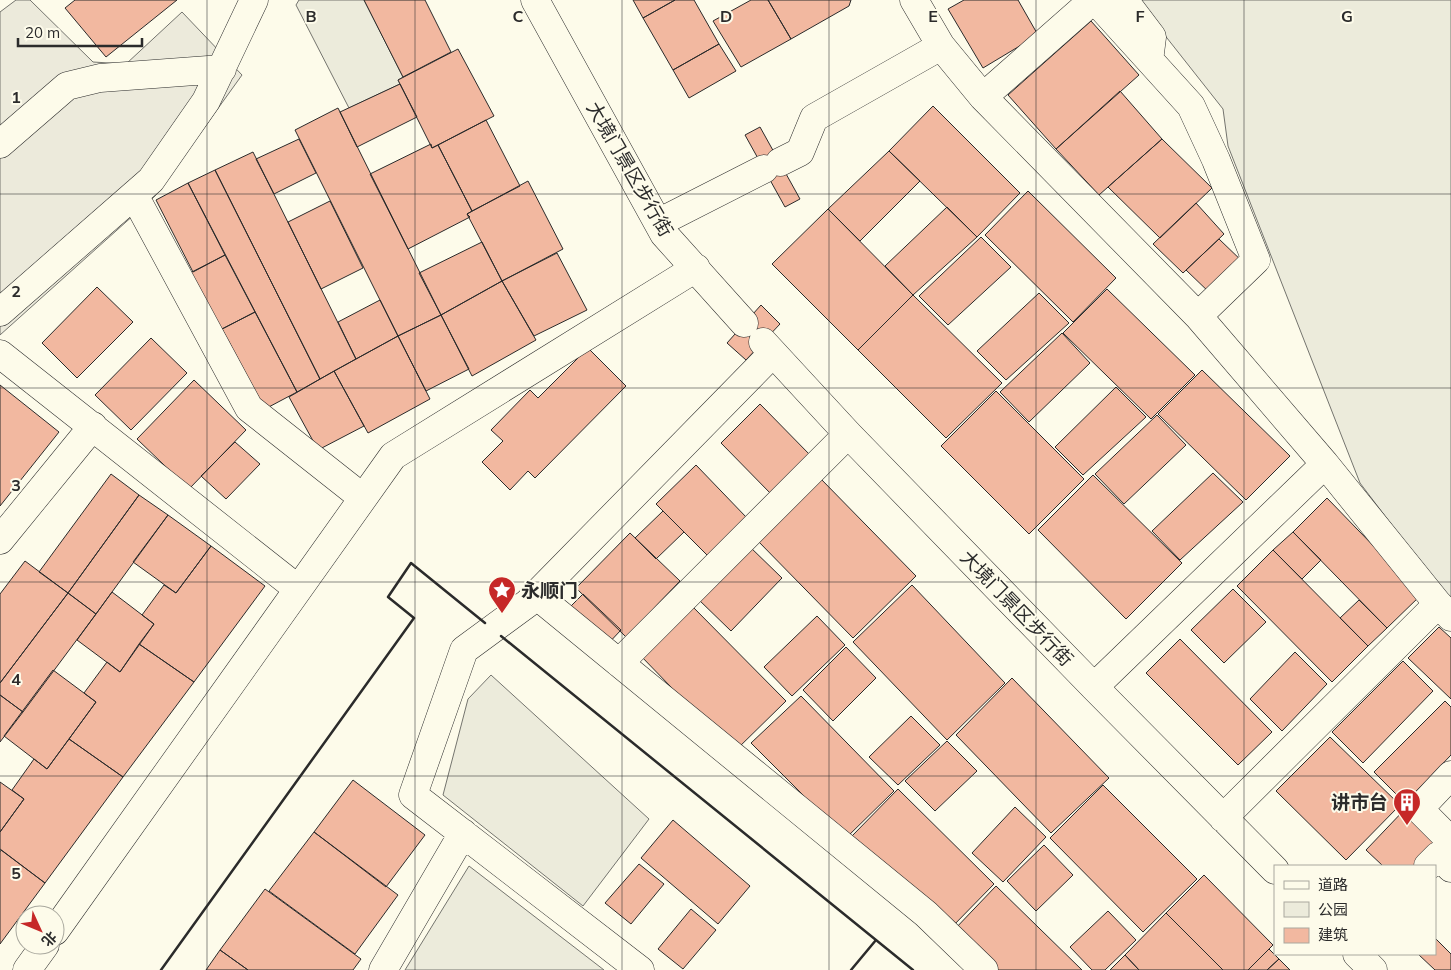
<svg xmlns="http://www.w3.org/2000/svg" width="1451" height="970" viewBox="0 0 1451 970" font-family="Mulish,'Noto Sans SC',sans-serif">
	<rect width="100%" height="100%" fill="#fdfbea"/>
	<path fill="#ecebdb" stroke="#74746e" d="M299,0H364L403,77L398,80L400,84L349,108L296,5Z
		M1137,0H1451V603L1360,483L1228,146L1223,109Z
		M491,675L649,819L583,906L443,795L468,699Z
		M469,866L604,970H405Z"/>
	<path fill="#eceadb" stroke="#74746e" d="M16,0H30L93,62L126,64L182,12L242,75L155,196L0,335V12Z"/>
	<path fill="#f2b8a0" stroke="#2b2b2b" d="M75,0H177L106,57L65,8Z
		M364,0H425L451,52L403,77Z
		M633,0H675L643,18Z
		M675,0H694L719,44L673,70L643,18Z
		M751,0H768L791,39L741,67L713,21Z
		M768,0H851L849,6L791,39Z
		M964,0H1018L1038,35L983,68L948,9Z
		M1091,21L1139,75L1056,149L1008,95Z
		M719,44L736,71L689,98L673,70Z
		M458,49L494,116L432,148L398,80Z
		M400,84L417,117L357,147L340,112Z
		M1120,91L1162,139L1099,195L1056,149Z
		M933,106L1020,193L977,237L889,151Z
		M338,108L441,315L398,336L295,130Z
		M486,120L520,186L472,211L438,145Z
		M760,127L800,199L785,207L745,135Z
		M299,139L316,173L274,194L256,159Z
		M1162,139L1212,188L1160,238L1108,187Z
		M431,144L432,148L438,145L472,211L467,214L470,217L408,249L370,174Z
		M889,151L920,181L860,241L828,209Z
		M253,152L356,359L320,379L215,170Z
		M215,170L320,379L297,392L188,183Z
		M528,181L563,249L502,281L467,214Z
		M188,183L225,255L193,272L156,200Z
		M1028,191L1116,278L1073,322L985,235Z
		M330,201L363,268L321,289L288,222Z
		M1196,203L1224,234L1183,273L1153,244Z
		M947,207L977,237L913,295L885,266Z
		M828,209L913,295L858,350L772,264Z
		M981,237L1011,267L948,325L919,296Z
		M1219,239L1245,264L1212,295L1186,270Z
		M482,242L502,281L441,315L419,273Z
		M557,253L587,310L534,336L502,281Z
		M225,255L255,312L220,330L190,273Z
		M502,281L536,340L472,376L441,315Z
		M97,287L133,322L77,378L42,343Z
		M1107,289L1195,375L1151,419L1063,333Z
		M1039,293L1069,323L1006,380L977,351Z
		M913,295L1002,383L946,438L858,350Z
		M380,300L398,336L356,359L338,322Z
		M761,305L780,324L746,360L727,343Z
		M255,312L297,392L265,409L222,329Z
		M441,315L469,369L426,391L398,336Z
		M1062,333L1090,363L1029,422L1000,392Z
		M398,336L430,399L368,433L334,371Z
		M151,338L187,373L131,430L95,395Z
		M588,348L626,386L535,478L528,471L510,490L482,462L503,441L491,430L530,390L538,398Z
		M1202,370L1290,456L1246,500L1158,414Z
		M334,371L364,426L318,450L289,397Z
		M194,380L246,430L189,489L137,439Z
		M0,385L59,432L0,506Z
		M1116,387L1146,417L1083,475L1055,447Z
		M996,391L1084,479L1029,534L941,446Z
		M760,404L811,456L772,495L721,443Z
		M1157,415L1186,445L1124,504L1095,474Z
		M235,442L260,464L226,499L201,476Z
		M696,465L747,518L708,556L656,504Z
		M1213,473L1243,502L1180,560L1152,531Z
		M111,474L139,495L68,593L39,572Z
		M1093,475L1182,563L1126,619L1038,530Z
		M819,477L916,576L853,638L756,539Z
		M139,495L168,515L96,614L68,593Z
		M1327,498L1421,595L1387,628L1293,532Z
		M663,511L684,532L656,559L635,538Z
		M168,515L211,546L176,593L133,562Z
		M1293,532L1321,560L1302,579L1273,550Z
		M630,533L680,581L626,637L576,588Z
		M748,545L782,578L731,631L697,598Z
		M211,546L265,586L194,682L139,644L154,624L142,615L164,585L176,593Z
		M1273,550L1368,646L1332,682L1237,586Z
		M25,561L68,593L0,683V594Z
		M912,585L1005,683L947,740L853,642Z
		M1233,589L1266,622L1224,663L1191,630Z
		M112,592L154,624L120,672L77,640Z
		M68,593L96,614L23,712L0,695V683Z
		M583,594L621,630L605,647L567,610Z
		M1359,600L1387,628L1368,646L1340,618Z
		M690,604L786,701L734,752L639,654Z
		M817,616L845,645L792,696L764,667Z
		M1439,627L1451,638V699L1408,658Z
		M1180,639L1272,732L1238,765L1146,673Z
		M139,644L194,682L123,777L69,739L96,702L84,693L107,662L120,672Z
		M846,647L876,678L833,721L803,690Z
		M1295,652L1327,684L1282,731L1250,699Z
		M1403,661L1433,691L1363,763L1332,732Z
		M53,670L96,702L47,769L4,736Z
		M1012,678L1109,778L1051,833L956,735Z
		M0,695L23,712L0,742Z
		M801,696L894,791L846,838L751,743Z
		M1445,701L1451,707V755L1405,803L1374,772Z
		M911,716L940,745L898,785L869,757Z
		M1330,737L1400,805L1346,860L1276,791Z
		M69,739L123,777L45,883L0,849V832L24,799L12,790L34,759L47,769Z
		M947,741L977,771L935,811L905,781Z
		M353,780L425,835L386,887L314,832Z
		M0,782L24,799L0,832Z
		M1103,785L1197,879L1143,932L1050,838Z
		M898,789L994,884L949,930L852,836Z
		M1015,807L1046,837L1003,882L972,853Z
		M1406,808L1442,843L1420,866H1383L1366,850Z
		M673,820L750,886L718,924L641,858Z
		M314,832L398,895L355,954L269,891Z
		M1044,845L1073,875L1036,911L1007,881Z
		M1,850L45,883L0,944V852Z
		M639,864L664,884L631,924L605,903Z
		M1204,875L1273,945L1248,970H1223L1166,913Z
		M996,886L1082,970H993L953,931Z
		M265,889L361,959L353,970H248L220,950Z
		M691,909L716,930L683,969L658,949Z
		M1108,911L1136,940L1105,970H1092L1070,947Z
		M1166,913L1223,970H1139L1125,955Z
		M1435,938L1451,954V970H1435L1418,954H1435Z
		M1269,949L1279,959L1267,970H1248Z
		M220,950L248,970H206Z
		M1125,955L1139,970H1110Z
		M1279,959L1290,970H1267Z"/>
	<g fill="none" stroke-linecap="round" stroke-linejoin="round">
		<g stroke="#2b2b2b" stroke-width="29">
			<path id="minor" d="M535,0L664,234L744,323
				M1124,0L1152,37L1150,53
				M941,46L983,97L1198,316L1256,260L1216,160L1191,106L1095,0
				M983,97L1093,0
				M0,144L67,86L100,78L222,69
				M780,162L800,152L814,118L941,46L914,0
				M134,195L249,408L363,498
				M658,223L764,169
				M0,312L151,180L206,101L254,0
				M1198,316L1325,464L1438,604L1451,617
				M763,342L848,434L1094,687L1275,870
				M0,354L298,589
				M0,540L93,426
				M536,595L926,914L984,970
				M619,663L848,434
				M1094,687L1325,464
				M1451,775L1419,809L1451,841
				M1223,818L1438,604
				M1428,866L1438,856L1451,868
				M55,931L393,456L696,268
				M1357,954L1373,970
				M27,970L45,945
				M383,970L463,833
				M640,970L413,795L464,650L528,603L773,353"/>
		</g>
		<use href="#minor" stroke="#fdfbea" stroke-width="28"/>
		<path stroke="#2b2b2b" stroke-width="2.5" d="M501,636L913,970
			M161,970L414,618L388,597L411,563L485,623
			M851,970L876,940"/>
	</g>
	<path fill="none" stroke="#2b2b2b" stroke-width="1" stroke-opacity="0.55" d="M207,0V970M415,0V970M622,0V970M829,0V970M1036,0V970M1244,0V970M0,194H1451M0,388H1451M0,582H1451M0,776H1451"/>
	<defs>
		<g id="sight-pin" transform="scale(1.4375)"><path d="M0 17L-7.5 6A9.5 9.5 0 1 1 7.5 6Z" fill="#c62828" stroke="#fdfbea"/><path d="M0-6L1.8-2.2L6-1.7L2.9 1.2L3.7 5.4L0 3.3L-3.7 5.4L-2.9 1.2L-6-1.7L-1.8-2.2Z" fill="#fff"/></g>
		<g id="building-pin" transform="scale(1.4375)"><path d="M0 17L-7.5 6A9.5 9.5 0 1 1 7.5 6Z" fill="#c62828" stroke="#fdfbea"/><path d="M-4-6H4V6H1V3H-1V6H-4ZM-2.5-4.3h1.7v1.8h-1.7ZM.8-4.3h1.7v1.8H.8ZM-2.5-1h1.7V.8h-1.7ZM.8-1h1.7V.8H.8Z" fill="#fff"/></g>
	</defs>
	<g fill-rule="evenodd">
		<use href="#sight-pin" x="502" y="590"/>
		<use href="#building-pin" x="1407" y="802"/>
	</g>
	<g text-anchor="middle" stroke-width="4" stroke-linejoin="round" paint-order="stroke">
		<g font-size="19" fill="#2b2b2b" stroke="#fdfbea">
			<text transform="translate(630 169) rotate(60)" y="7">大境门景区步行街</text>
			<text transform="translate(1017 608) rotate(46)" y="7">大境门景区步行街</text>
		</g>
		<g font-size="19" font-weight="bold" fill="#2b2b2b" stroke="#fdfbea" text-anchor="start">
			<text x="521" y="597">永顺门</text>
			<text x="1388" y="809" text-anchor="end">讲市台</text>
		</g>
	</g>
	<g font-size="16" text-anchor="middle" font-weight="bold" fill="#2b2b2b" stroke="#fdfbea" stroke-width="4" stroke-linejoin="round" paint-order="stroke">
		<text x="311" y="22">B</text>
		<text x="518" y="22">C</text>
		<text x="726" y="22">D</text>
		<text x="933" y="22">E</text>
		<text x="1140" y="22">F</text>
		<text x="1347" y="22">G</text>
		<text x="16" y="103">1</text>
		<text x="16" y="297">2</text>
		<text x="16" y="491">3</text>
		<text x="16" y="685">4</text>
		<text x="16" y="879">5</text>
	</g>
	<rect x="1274" y="865" width="162" height="90" fill="#fdfbea" stroke="#a9a89e"/>
	<rect x="1284" y="881" width="25" height="8" fill="#fdfbea" stroke="#a9a89e"/>
	<text x="1318" y="890" font-size="15" fill="#2b2b2b">道路</text>
	<rect x="1284" y="902" width="25" height="15" fill="#ecebdb" stroke="#a9a89e"/>
	<text x="1318" y="915" font-size="15" fill="#2b2b2b">公园</text>
	<rect x="1284" y="928" width="25" height="15" fill="#f2b8a0" stroke="#a9a89e"/>
	<text x="1318" y="940" font-size="15" fill="#2b2b2b">建筑</text>
	<g transform="translate(40 930) rotate(134)"><circle r="24" fill="#fdfbea" stroke="#a9a89e"/>
	<path d="M0-4L9 19L0 12L-9 19Z" fill="#c62828"/>
	<text y="-8" font-size="14" font-weight="bold" text-anchor="middle" fill="#2b2b2b">北</text>
	</g>
	<path d="M18 38v8h124v-8" fill="none" stroke="#2b2b2b" stroke-width="2.5"/>
	<text x="25" y="38" font-size="15" fill="#2b2b2b" stroke="#fdfbea" stroke-width="4" paint-order="stroke">20 m</text>
</svg>
